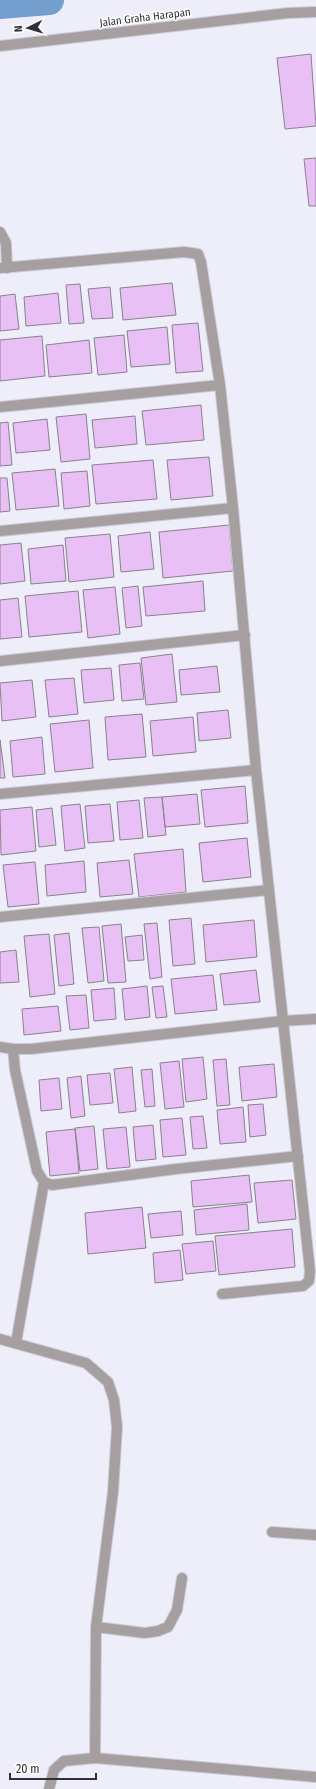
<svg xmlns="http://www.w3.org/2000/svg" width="316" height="1789" viewBox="0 0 316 1789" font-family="'Fira Sans Condensed',sans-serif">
	<rect width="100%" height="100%" fill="#eeeefa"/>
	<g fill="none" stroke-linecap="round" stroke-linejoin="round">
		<path stroke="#749ecd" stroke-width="30" d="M0,4L49,0"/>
	</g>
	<path fill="#e8c0f5" stroke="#89828b" d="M311,54L316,126L285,129L277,58Z
		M316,158V206H309L304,159Z
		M172,283L176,315L123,320L120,288Z
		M80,284L84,323L69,324L66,285Z
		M110,287L113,318L92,319L88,289Z
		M58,293L61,323L26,326L24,297Z
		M15,294L19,329L0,331V296Z
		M198,323L203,371L176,373L172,325Z
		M167,327L170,364L131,367L127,331Z
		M124,335L127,372L98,375L94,338Z
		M42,336L45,376L0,381V340Z
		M89,340L92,373L49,377L46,345Z
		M201,405L204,440L146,445L142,411Z
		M86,414L90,459L61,462L56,417Z
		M135,416L137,444L95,448L92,420Z
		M47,419L50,450L16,453L13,423Z
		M8,422L12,465L0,466V423Z
		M209,457L213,496L171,500L167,460Z
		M153,460L157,499L96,504L92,465Z
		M55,469L59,506L16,510L12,473Z
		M87,471L90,506L64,509L61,473Z
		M0,478H7L10,511L0,512Z
		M229,525L233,571L163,578L159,532Z
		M150,532L154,569L121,572L118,536Z
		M110,534L114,577L69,582L65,538Z
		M21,543L25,581L0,584V545Z
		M63,545L66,581L31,584L28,549Z
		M203,581L205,611L146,616L143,587Z
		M138,586L142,626L126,628L122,588Z
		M115,587L120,634L88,638L83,590Z
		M78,591L82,632L29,637L25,596Z
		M18,598L22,637L0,639V600Z
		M172,654L177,702L146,705L141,658Z
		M140,663L144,699L122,701L119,665Z
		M217,666L220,692L181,695L179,670Z
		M111,668L114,700L84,703L81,670Z
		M74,678L78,714L49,717L45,680Z
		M32,680L36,717L2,721L0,683Z
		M228,710L231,738L199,741L197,713Z
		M142,714L146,757L108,760L105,717Z
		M193,717L196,752L153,756L150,721Z
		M89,720L93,768L55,772L50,724Z
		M42,737L45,774L13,777L10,741Z
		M0,740L5,778H0Z
		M245,786L248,823L205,827L201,790Z
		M197,794L200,824L165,827L162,797Z
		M162,797L166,835L148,837L144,798Z
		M139,800L143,838L120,840L117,802Z
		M80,804L85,848L65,851L61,806Z
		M110,804L114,841L88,843L85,806Z
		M32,807L36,851L1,855L0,810Z
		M52,808L56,845L39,847L36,810Z
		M247,838L251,877L203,882L199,843Z
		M183,849L186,892L139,897L134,854Z
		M129,860L133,894L100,897L97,863Z
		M84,861L86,892L47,896L45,865Z
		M35,862L39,904L8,907L3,865Z
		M191,918L195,964L173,966L169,920Z
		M254,920L257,957L206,962L203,925Z
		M157,923L162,977L150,979L144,924Z
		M121,924L126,982L108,983L102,926Z
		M99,927L104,981L88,983L82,928Z
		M69,933L74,984L59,986L54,935Z
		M49,934L55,994L30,997L24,936Z
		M142,935L144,960L128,961L125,937Z
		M16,950L19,982L0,983V952Z
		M256,970L260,1002L224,1005L220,974Z
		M213,975L217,1010L175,1014L171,979Z
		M147,986L150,1017L125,1020L122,989Z
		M163,986L167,1017L156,1018L152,987Z
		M114,988L116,1019L94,1021L91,990Z
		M86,995L89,1028L70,1030L66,996Z
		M58,1006L61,1031L24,1035L22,1009Z
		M203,1057L207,1099L186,1102L182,1059Z
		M226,1059L230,1105L217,1106L213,1060Z
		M179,1061L184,1107L165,1109L160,1063Z
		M274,1064L277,1097L242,1101L239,1067Z
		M132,1067L136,1111L119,1113L114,1069Z
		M152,1069L155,1106L145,1107L141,1070Z
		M110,1073L113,1103L90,1105L87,1075Z
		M81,1076L85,1116L71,1118L67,1078Z
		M59,1078L62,1109L41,1111L39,1080Z
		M263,1104L266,1135L250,1137L248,1105Z
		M243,1107L246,1142L220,1144L217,1110Z
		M203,1116L207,1148L193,1149L190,1117Z
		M182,1118L186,1155L163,1157L160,1120Z
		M153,1125L156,1159L136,1161L133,1127Z
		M94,1126L98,1169L80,1171L75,1128Z
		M126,1127L130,1167L107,1169L103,1129Z
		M75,1129L79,1173L50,1176L46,1132Z
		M249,1175L252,1202L193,1207L191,1181Z
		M292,1180L296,1219L258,1223L254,1183Z
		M247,1204L249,1230L196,1235L194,1210Z
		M142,1207L146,1248L88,1254L85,1213Z
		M181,1211L183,1235L151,1238L148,1214Z
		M292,1229L295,1267L219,1275L215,1236Z
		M213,1241L216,1271L186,1274L182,1244Z
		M180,1250L183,1280L155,1283L153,1253Z"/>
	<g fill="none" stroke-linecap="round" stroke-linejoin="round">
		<g stroke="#ccccd6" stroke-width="12">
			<path id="minor" d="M0,46L288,13L316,12
				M0,232L6,243L7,268
				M0,268L184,252L198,254L201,262L220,385L233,508L256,770L310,1271L309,1281L303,1286L222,1294
				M0,407L220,385
				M0,531L233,508
				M0,661L245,635
				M0,794L256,770
				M0,917L269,890
				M0,1047L13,1049H31L282,1021L316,1019
				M13,1049L15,1070L37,1171L44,1182L52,1185L176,1169L298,1156
				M0,1339L86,1363L108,1382L114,1400L117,1427L113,1492L96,1627L95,1758
				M16,1343L44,1182
				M272,1532L316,1535
				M96,1627L145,1633L158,1631L168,1627L177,1610L182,1578
				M49,1789L54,1770L64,1761L95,1758L316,1777"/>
		</g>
		<use href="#minor" stroke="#a59f9f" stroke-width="10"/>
	</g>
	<g text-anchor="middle" stroke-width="3" stroke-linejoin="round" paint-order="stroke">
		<g font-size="11" fill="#2f2f34" stroke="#fff">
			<text transform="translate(145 17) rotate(-7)" y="4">Jalan Graha Harapan</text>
		</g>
	</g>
	<g transform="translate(28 28) rotate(265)" stroke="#ffffff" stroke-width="3" paint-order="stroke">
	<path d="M0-3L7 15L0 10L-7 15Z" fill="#2f2f34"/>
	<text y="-6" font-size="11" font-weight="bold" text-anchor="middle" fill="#2f2f34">N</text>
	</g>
	<path d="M10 1773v6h86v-6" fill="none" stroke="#2f2f34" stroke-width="2"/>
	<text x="16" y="1773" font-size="12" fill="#2f2f34" stroke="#ffffff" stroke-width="3" paint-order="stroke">20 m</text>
</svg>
